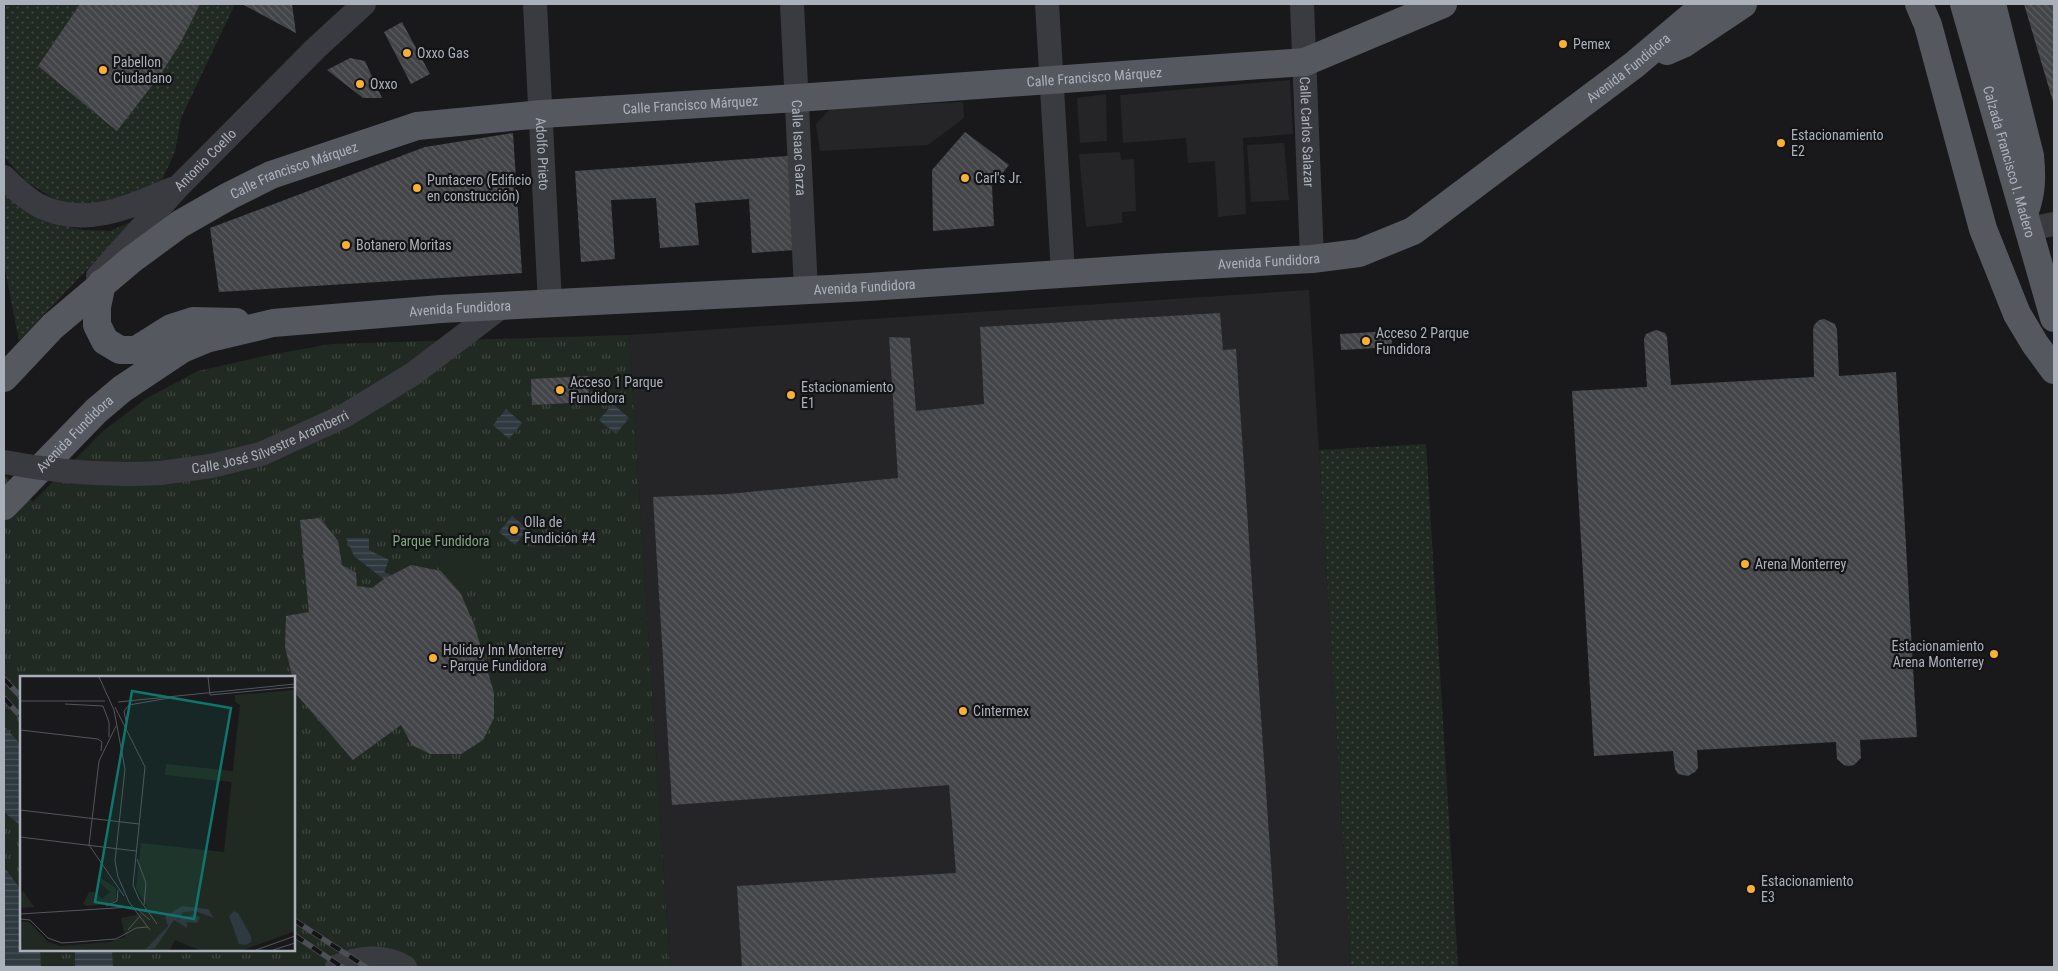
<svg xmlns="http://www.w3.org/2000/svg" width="2058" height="971" viewBox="0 0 2058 971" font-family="'Roboto Condensed',sans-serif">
	<defs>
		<pattern id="grass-dots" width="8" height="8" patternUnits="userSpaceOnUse" patternTransform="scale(1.25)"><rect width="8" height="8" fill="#212a22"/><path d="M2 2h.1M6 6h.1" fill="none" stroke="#3f4640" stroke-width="1.8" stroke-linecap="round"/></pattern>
		<pattern id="park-tufts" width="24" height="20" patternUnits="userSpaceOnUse" patternTransform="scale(1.25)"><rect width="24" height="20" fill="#212a22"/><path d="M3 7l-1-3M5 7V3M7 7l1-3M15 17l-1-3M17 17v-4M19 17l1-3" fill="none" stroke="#3f4640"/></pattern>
		<pattern id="water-rules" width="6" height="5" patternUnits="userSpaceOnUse" patternTransform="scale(1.25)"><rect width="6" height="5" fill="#2e3940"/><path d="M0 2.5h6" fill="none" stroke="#4a535a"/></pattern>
		<pattern id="building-back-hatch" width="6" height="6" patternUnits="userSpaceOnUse" patternTransform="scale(1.25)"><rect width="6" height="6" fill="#434448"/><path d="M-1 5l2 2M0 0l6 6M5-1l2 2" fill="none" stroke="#5b5d60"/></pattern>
	</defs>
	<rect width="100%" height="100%" fill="#19191b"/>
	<path fill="#252528" d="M1290,80L1293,134L1243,138L1246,214L1218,217L1215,161L1188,163L1186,138L1123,143L1120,95Z
		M1106,94L1107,141L1080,143L1077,98Z
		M963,102L964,118L928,145L820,151L816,124L831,108Z
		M1284,143L1289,200L1251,202L1247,145Z
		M1120,152L1121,160L1134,159L1136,211L1122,212V223L1086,227L1079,154Z
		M1309,290L1351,967H670L629,335Z"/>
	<path fill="url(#grass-dots)" d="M4,4H80L38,66L117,130L161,74L181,42L200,4H235L181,118L175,152L162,180L127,203L78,207L56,200L27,182L5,158L4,152Z
		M4,188L56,224L83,230L110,231L133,221L19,341L4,264Z
		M1426,444L1458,967H1351L1319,450Z"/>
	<path fill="url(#park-tufts)" fill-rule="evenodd" d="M629,335L670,967H4V474L33,502L103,431L147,398L198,371L269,355L332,344ZM21,677H294V950H21Z"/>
	<path fill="#212a22" d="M472,524L477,589L441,591L438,525Z"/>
	<path fill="url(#water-rules)" d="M613,404L629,418L616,434L599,420Z
		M506,409L522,423L509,439L493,425Z
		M512,516L528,529L515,545L499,532Z
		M346,538H369V550L389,560L384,572L403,580L399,591L354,556Z
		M4,726L21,745V826L4,812Z
		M4,867L21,890V950H40L41,967H4Z
		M75,950H112L113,967H75Z"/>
	<path fill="url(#building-back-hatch)" d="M80,4H200L181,42L161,74L117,131L38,66Z
		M242,4H292L296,33Z
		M2024,4H2054V105Z
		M402,22L430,74L411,84L384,32Z
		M350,58L365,61L382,98H363L327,70Z
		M965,132L1009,165L992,186L994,226L933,231L932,170Z
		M513,133L522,273L219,292L210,228L425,147Z
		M788,156L795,250L752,253L749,199L695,203L699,245L660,248L656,198L611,200L615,259L581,262L575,171Z
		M1220,313L1223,350L1236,349L1278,967H742L737,886L956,873L949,785L672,805L653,497L728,494L898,478L889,337L910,338L916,411L984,404L980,327Z
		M1824,319L1835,324L1837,330L1839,376L1896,372L1917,737L1860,740L1861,758L1854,765L1849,766L1844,765L1837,759L1836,742L1697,750L1698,768L1695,772L1688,776L1678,774L1675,769L1673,751L1594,756L1572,391L1647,387L1644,339L1646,334L1656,330L1665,333L1667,337L1671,385L1814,377L1813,331L1814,325L1819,320Z
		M1391,331L1392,347L1341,350L1340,334Z
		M588,376L589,402L532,405L531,379Z
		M320,518L338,541L342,565L356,573L357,586L372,588L384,579L411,565L441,571L461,594L475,627L494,693V718L483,740L461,754H430L412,745L401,725L353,760L297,695L285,647L286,616L309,612L300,520Z"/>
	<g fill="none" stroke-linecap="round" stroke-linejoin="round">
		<g stroke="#3a3b41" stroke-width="24">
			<path id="s1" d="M535,4L550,304"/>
			<path id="s2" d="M792,4L806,290"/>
			<path d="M1047,4L1063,273"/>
			<path id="s3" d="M1302,4L1312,259"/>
			<path d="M4,177C14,187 27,200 40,206C84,228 130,207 172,189"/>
			<path d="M2028,229L2054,224"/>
			<path id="s4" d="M98,276L178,187L315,49L364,4"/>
			<path id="s5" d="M160,473L211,466L261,454L344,416L413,374L501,307"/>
			<path d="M337,967C359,956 383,955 405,967"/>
		</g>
		<g stroke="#565860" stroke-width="28">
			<path d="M1919,4L1928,25L1983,229L2017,314L2035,344L2054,370"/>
			<path id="s6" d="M1964,4L2054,318"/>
			<path d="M1992,4L2030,156C2032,176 2032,192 2025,211"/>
			<path d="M1667,51L1683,44L1743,4"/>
			<path d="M102,283L97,307V325L105,341L120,350H136L171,328L193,321L236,322"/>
			<path id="s7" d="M4,378L53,326L131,260L180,224L229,196L271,175L417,126L542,114L797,98L1305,62L1443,4"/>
			<path id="s8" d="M4,506L96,411L122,389L182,349L206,339L273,323L441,309L868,287L1150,268L1312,259L1359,253L1413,231L1634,65L1706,4"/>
		</g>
		<g stroke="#4d4f56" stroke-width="5.5">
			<path id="rail" d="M4,679L21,697
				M4,698L21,717
				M294,920L366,967
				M294,935L342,967"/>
		</g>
		<use href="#rail" stroke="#141416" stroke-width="4" stroke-dasharray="11" stroke-linecap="butt"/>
		<path stroke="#3a3b41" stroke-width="24" d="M4,462C56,472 107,476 160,473"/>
	</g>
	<g fill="#f9b033" stroke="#141416" stroke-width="2">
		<circle cx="1563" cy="44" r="5"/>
		<circle cx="407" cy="53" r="5"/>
		<circle cx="103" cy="70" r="5"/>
		<circle cx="360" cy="84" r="5"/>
		<circle cx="1781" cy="143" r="5"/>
		<circle cx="965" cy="178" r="5"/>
		<circle cx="417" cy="188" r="5"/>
		<circle cx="346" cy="245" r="5"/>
		<circle cx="1366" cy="341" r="5"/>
		<circle cx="560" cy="390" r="5"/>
		<circle cx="791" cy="395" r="5"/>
		<circle cx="514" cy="530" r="5"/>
		<circle cx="1745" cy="564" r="5"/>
		<circle cx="1994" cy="654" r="5"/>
		<circle cx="433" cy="658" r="5"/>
		<circle cx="963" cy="711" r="5"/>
		<circle cx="1751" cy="889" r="5"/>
	</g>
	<g text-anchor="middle" stroke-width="4.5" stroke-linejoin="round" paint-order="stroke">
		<g font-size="14" fill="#abb1bb" stroke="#141416" text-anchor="start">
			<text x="1573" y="49">Pemex</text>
			<text x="417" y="58">Oxxo Gas</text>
			<text x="113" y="67">Pabellon<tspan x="113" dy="16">Ciudadano</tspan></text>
			<text x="370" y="89">Oxxo</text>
			<text x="1791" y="140">Estacionamiento<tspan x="1791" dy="16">E2</tspan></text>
			<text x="975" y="183">Carl's Jr.</text>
			<text x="427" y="185">Puntacero (Edificio<tspan x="427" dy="16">en construcción)</tspan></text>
			<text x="356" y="250">Botanero Moritas</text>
			<text x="1376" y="338">Acceso 2 Parque<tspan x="1376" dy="16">Fundidora</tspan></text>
			<text x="570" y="387">Acceso 1 Parque<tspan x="570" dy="16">Fundidora</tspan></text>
			<text x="801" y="392">Estacionamiento<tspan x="801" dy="16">E1</tspan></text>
			<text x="524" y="527">Olla de<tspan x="524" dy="16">Fundición #4</tspan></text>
			<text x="1755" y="569">Arena Monterrey</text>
			<text x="1984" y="651" text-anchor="end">Estacionamiento<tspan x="1984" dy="16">Arena Monterrey</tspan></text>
			<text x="443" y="655">Holiday Inn Monterrey<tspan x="443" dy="16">- Parque Fundidora</tspan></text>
			<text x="973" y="716">Cintermex</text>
			<text x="1761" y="886">Estacionamiento<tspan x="1761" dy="16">E3</tspan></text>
		</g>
		<g font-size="14" fill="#abb1bb" stroke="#141416">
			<text dy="5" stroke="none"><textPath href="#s8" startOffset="1750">Avenida Fundidora</textPath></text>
			<text dy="5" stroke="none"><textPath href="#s7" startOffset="1171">Calle Francisco Márquez</textPath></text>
			<text dy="5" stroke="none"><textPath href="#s7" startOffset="766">Calle Francisco Márquez</textPath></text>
			<text dy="5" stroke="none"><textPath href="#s3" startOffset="128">Calle Carlos Salazar</textPath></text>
			<text dy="5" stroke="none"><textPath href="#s2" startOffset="144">Calle Isaac Garza</textPath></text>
			<text dy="5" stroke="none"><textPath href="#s1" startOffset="150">Adolfo Prieto</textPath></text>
			<text dy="5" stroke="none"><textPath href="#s4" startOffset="158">Antonio Coello</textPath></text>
			<text dy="5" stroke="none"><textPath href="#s6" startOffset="164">Calzada Francisco I. Madero</textPath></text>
			<text dy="5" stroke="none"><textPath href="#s7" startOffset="361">Calle Francisco Márquez</textPath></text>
			<text dy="5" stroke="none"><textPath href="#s8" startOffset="1331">Avenida Fundidora</textPath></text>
			<text dy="5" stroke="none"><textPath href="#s8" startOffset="926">Avenida Fundidora</textPath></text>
			<text dy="5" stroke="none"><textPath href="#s8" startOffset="521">Avenida Fundidora</textPath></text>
			<text dy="5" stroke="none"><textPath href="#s8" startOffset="101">Avenida Fundidora</textPath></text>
			<text dy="5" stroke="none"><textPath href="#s5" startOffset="115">Calle José Silvestre Aramberri</textPath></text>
		</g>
		<g font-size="14" fill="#81a783" stroke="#141416">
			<text x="441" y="546">Parque Fundidora</text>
		</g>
	</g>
	<g transform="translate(20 676)">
		<rect width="275" height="275" fill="#19191b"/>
		<path d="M146,88L213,95L212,106L145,99ZM79,201L96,212V223L91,228L67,230L63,228L69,216H74L82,223L90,216L77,204Z" fill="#212a22"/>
		<path d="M275,14V255L223,274H179L155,264L150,274H0V245L9,246L28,266L41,270L90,266L105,261L101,242L116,239L127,231L116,212L121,167L204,176L220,29L215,26V19ZM0,215L4,216L14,231L0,232Z" fill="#212a22"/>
		<path d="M162,230L188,233L194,242L175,235L163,236L157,243L174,239L180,241L177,247L167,246V252L154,244L135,272L125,274L148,250L145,241ZM214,235L218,237L231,260V266L226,269L219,268L209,240Z" fill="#2e3940"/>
		<path fill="none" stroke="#53565b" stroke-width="1" d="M79,1L94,34L105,93L95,185L98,201L109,226L130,254M188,1L190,19L275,11M0,25H85M98,26L275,8M45,28L83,30L89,46V61M95,31L125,91L113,209L119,223L137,248M106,45L104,35L109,29L149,22M96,50L79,85L69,169L104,220M0,54L78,63L82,66L81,75M0,134L119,148M0,161L116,175M117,183L126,207L124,229M86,230L97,225L98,214M118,234L130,244M0,238L111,231M0,243L10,244L28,262L42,267L96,263L116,252L128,251M108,254L120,240M236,274L275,260M253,274L275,267"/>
		<path fill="#0f766e" fill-opacity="0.15" stroke="#0f766e" stroke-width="2.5" d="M112,15L211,32L174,243L75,226Z"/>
		<rect width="275" height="275" fill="none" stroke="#abb1bb" stroke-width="2.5"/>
	</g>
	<rect width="2058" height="971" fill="none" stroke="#abb1bb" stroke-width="10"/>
</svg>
